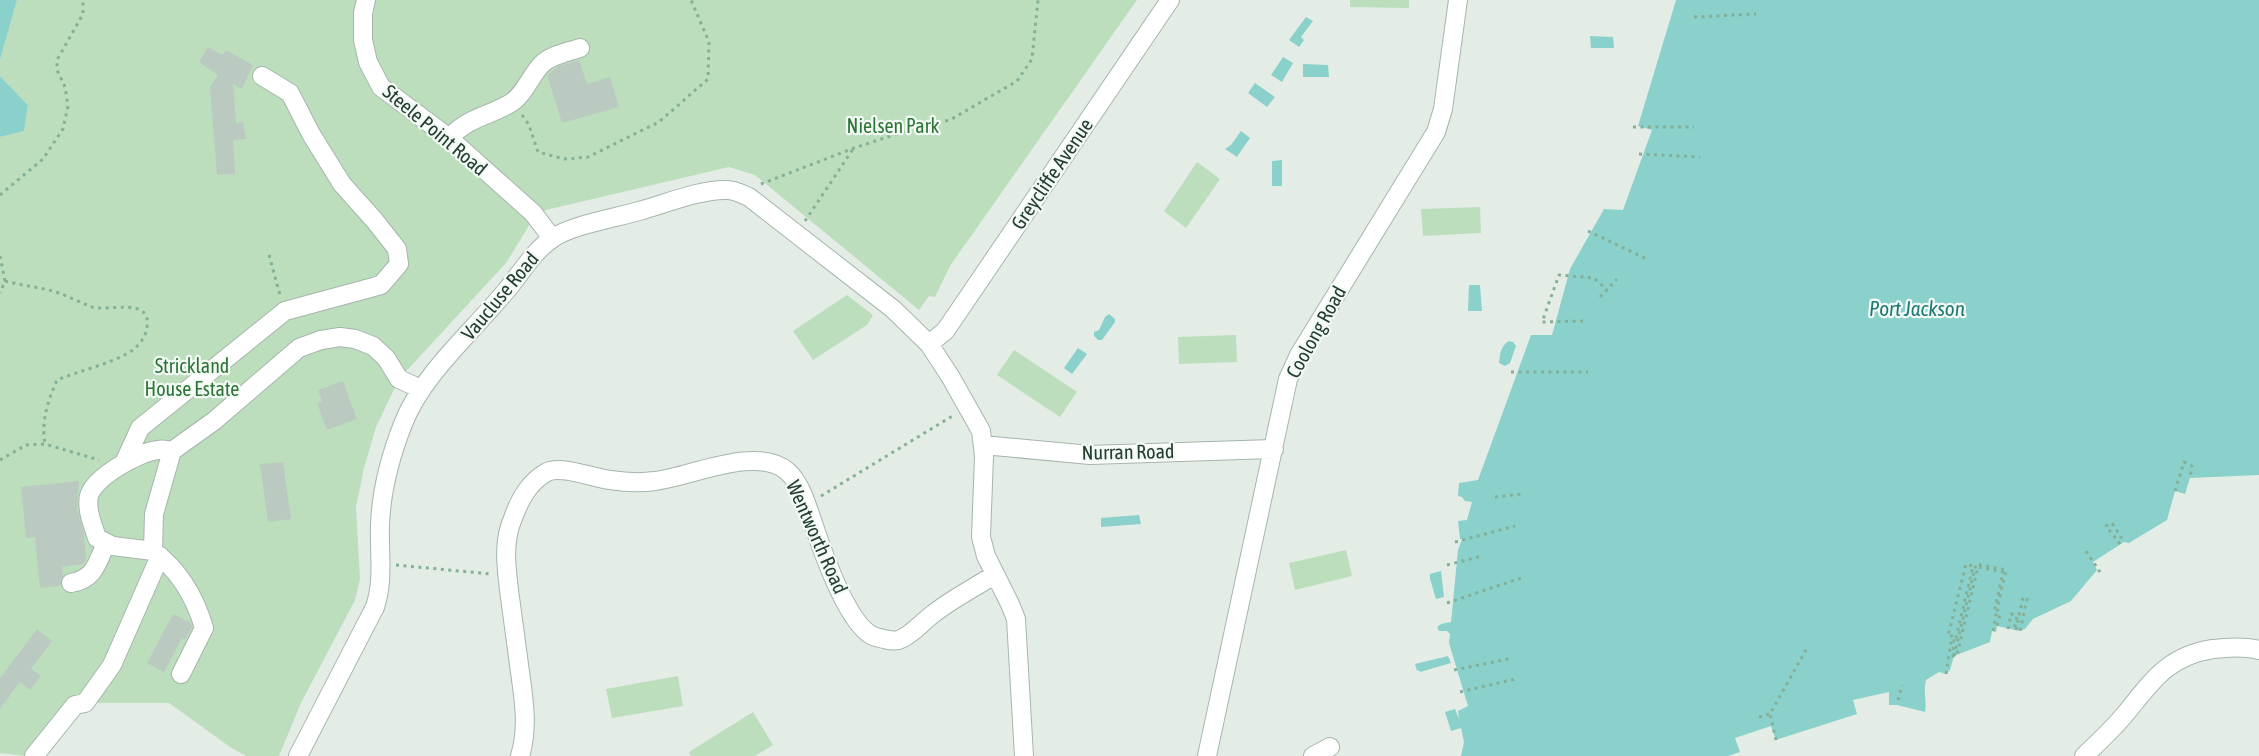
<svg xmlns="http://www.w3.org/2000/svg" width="2259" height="756" viewBox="0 0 2259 756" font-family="'Asap Condensed',sans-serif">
	<rect width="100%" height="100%" fill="#e3ede6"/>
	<path fill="#bcdebd" d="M17,0H1137L950,266L935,297L929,296L919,310L755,175L729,167L546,210L530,224L506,263L399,379L376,427L364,468L356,507L360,579L355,600L301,703L279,756H246L230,747L169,703H85L72,699L25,756L0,753V137L24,131L28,105L0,76V60Z
		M1350,0H1409V8L1350,7Z
		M1197,162L1220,179L1186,228L1164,211Z
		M1480,207L1481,233L1423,236L1421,209Z
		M847,295L873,315L867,325L813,360L793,331Z
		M1236,335L1237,362L1179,364L1178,337Z
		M1014,350L1077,392L1060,417L997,375Z
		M1346,550L1352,576L1295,590L1289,563Z
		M678,676L683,706L612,718L606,689Z
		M753,712L773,745L755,756H691L689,752Z"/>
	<path fill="#8bd1cb" d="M0,0H17L0,60Z
		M1676,0H2259V475L2190,478L2185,494L2175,491L2167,520L2129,543L2124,542L2093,562L2097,570L2071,601L2033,619L2025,629L2020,631L1997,626L1996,632L1992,631L1990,642L1954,656L1950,670L1946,674L1939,672L1926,680C1923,692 1927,700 1925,712L1897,705H1889V692L1853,700L1857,714L1776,740L1771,726L1735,738L1740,752L1728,756H1461L1464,742L1461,728L1451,731L1445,712L1455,709L1459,719L1458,711L1468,706L1449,643L1450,634L1447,631H1439L1437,627L1441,624L1451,622L1458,550L1462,539H1460L1458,521L1467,520L1472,502L1465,501L1462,497L1458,496L1459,483L1478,480L1531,335H1552L1570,269L1604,209L1623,210L1652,130L1638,126Z
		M1306,17L1313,21L1301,37L1304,40L1299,47L1289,40Z
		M1590,36L1613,37L1614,48H1591Z
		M1283,57L1293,63L1282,82L1271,75Z
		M1303,64L1328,65L1329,77H1303Z
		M0,76L28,105L24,131L0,137Z
		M1255,83L1275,97L1267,107L1248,93Z
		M1241,131L1250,138L1237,157L1225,149L1231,145Z
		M1282,160V186H1272V161Z
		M1469,285H1480L1482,311H1468Z
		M1109,314L1115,319V322L1102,340H1098L1094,336V332L1099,330L1105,317Z
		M1509,341L1513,342L1516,346L1510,363L1505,366L1499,363C1500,355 1500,346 1509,341Z
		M1078,348L1087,354L1072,374L1064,368Z
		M1139,515L1141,524L1101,527V518Z
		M1441,571L1444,597L1436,599L1430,579V574Z
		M1448,656L1451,663L1420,672L1419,670L1417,671L1415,664Z"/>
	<path fill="#bbcac1" d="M208,47L222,55L226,50L253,65L242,89L233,84L236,123L243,122L246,139L233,140L235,174L217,175L210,87L218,75L199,62Z
		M579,60L587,84L610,77L619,107L562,123L547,75L559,66Z
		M343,381L357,419L327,430L317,403L322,401L318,390Z
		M283,462L291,519L268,522L260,464Z
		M79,481L77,508L84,534L86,560L83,564L62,567L63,576L60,586L40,588L35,537L26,538L21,487Z
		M173,614L191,623L192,627L185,640L182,638L164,672L147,663Z
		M37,629L52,641L31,669L41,676L30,690L20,682L0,709V678Z"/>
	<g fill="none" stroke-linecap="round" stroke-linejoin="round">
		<g stroke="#a6b5ac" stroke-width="20">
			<path id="minor" d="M366,0L363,13V40L368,62L381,87L449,138L533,213L552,238
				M449,138C469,117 486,117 509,104C524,96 530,76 542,64C551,55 568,52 580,48
				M929,344L945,331L952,321L1170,0
				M983,445L1090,455L1274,449
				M172,451C168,450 162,449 158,450C139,452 94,477 89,496C86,510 93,525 97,538L113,546L153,551L154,514L172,451L214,421L299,348L321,340L340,337L355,339L373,346L386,358L399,379L421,389
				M124,463L140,428L285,311L381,285L399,264L397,249L375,221L342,184L311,134L290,93L262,76
				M153,551C179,570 195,597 204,628L181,674
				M71,583C95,579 97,563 106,543
				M34,756L75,705L85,703L112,665L160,556
				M298,756L375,607C384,580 379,553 380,526C381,491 390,457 403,424C421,376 472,332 505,292C520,275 533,251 553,238C572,225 615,218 639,211C665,204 701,189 727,190C735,190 742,194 749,197L893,309L929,344L950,376L981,431L984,456L981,537L986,556L1010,604L1016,619L1024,756
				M520,756C530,724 522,690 518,657C515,635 512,612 509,590C506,565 503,541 513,518C520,499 529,482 547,472C562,465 593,478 610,480C623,482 641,483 655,481C690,477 756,445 787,471C801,483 807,506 813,523C822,550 846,620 871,635C874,637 880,638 884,639C889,640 896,642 901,639C914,633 922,622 933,614C952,599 974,588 994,575
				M1207,756L1288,379L1299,355L1436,132L1443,109L1458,0
				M1313,756L1330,747
				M2084,756C2099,742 2113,729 2126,713C2153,680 2168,656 2213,649C2229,647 2244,646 2259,650"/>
		</g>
		<path stroke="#83b097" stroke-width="3" stroke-dasharray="3 4.5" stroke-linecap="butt" d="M1694,17L1756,14
			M522,115L529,125L538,152L564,159L588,157L659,122L708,79L709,42L691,0
			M1633,127H1694
			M1639,154L1700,157
			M761,184L854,148L921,126L950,120L1017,81L1032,59L1038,0
			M0,195L43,159L63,129L68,106L65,87L57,70V60L83,14V0
			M805,221L853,149
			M1588,231L1649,260
			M269,255L280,295
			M0,256L5,281L0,293
			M5,281C23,286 41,287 59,293C70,297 81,303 92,307C108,312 152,296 147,327C146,336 141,343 134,349C118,362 78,371 57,380C48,401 41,420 45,444
			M1600,297L1617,279
			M1583,321L1542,322L1559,275L1594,278L1607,290
			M1511,372H1588
			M0,460L26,445L45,444L99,460
			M2175,491L2184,462L2192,466L2190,478
			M821,496L954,415
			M1495,497L1522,494
			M1455,542L1515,526
			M2120,544L2106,526L2112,523L2124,542
			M2086,551L2100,572
			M396,565L491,574
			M1447,565L1482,556
			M1447,603L1524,577
			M2008,629L2011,614L2017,616L2014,630
			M2016,630L2023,597L2027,599L2020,631
			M1993,631L1996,615L1994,612L2003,572L1978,567L1957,655L1954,656L1976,564L2006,570L1997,609L2000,615L1997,626
			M1454,670L1513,658
			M1946,674L1952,636H1948L1966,564L1973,566L1956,638L1954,637L1953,658
			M1460,692L1515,679
			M1898,700L1902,685
			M1759,717L1770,714
			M1776,740L1770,714L1807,648"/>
		<use href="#minor" stroke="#fff" stroke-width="18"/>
	</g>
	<g text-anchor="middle" stroke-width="4.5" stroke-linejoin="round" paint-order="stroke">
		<g font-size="20" fill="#2d7537" stroke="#f3f9f5">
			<text x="893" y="133">Nielsen Park</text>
			<text x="192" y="373">Strickland<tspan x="192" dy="23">House Estate</tspan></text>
		</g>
		<g font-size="20" fill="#233e30" stroke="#f3f9f5">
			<text transform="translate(435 130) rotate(40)" y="7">Steele Point Road</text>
			<text transform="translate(1052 174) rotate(-56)" y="7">Greycliffe Avenue</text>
			<text transform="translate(500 296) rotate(-50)" y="7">Vaucluse Road</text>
			<text transform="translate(1316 332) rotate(-61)" y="7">Coolong Road</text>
			<text transform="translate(1128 452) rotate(-1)" y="7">Nurran Road</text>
			<text transform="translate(817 537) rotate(66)" y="7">Wentworth Road</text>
		</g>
		<g font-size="21" font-style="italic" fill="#1d7a72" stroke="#f3f9f5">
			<text x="1917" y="316">Port Jackson</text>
		</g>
	</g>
</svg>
